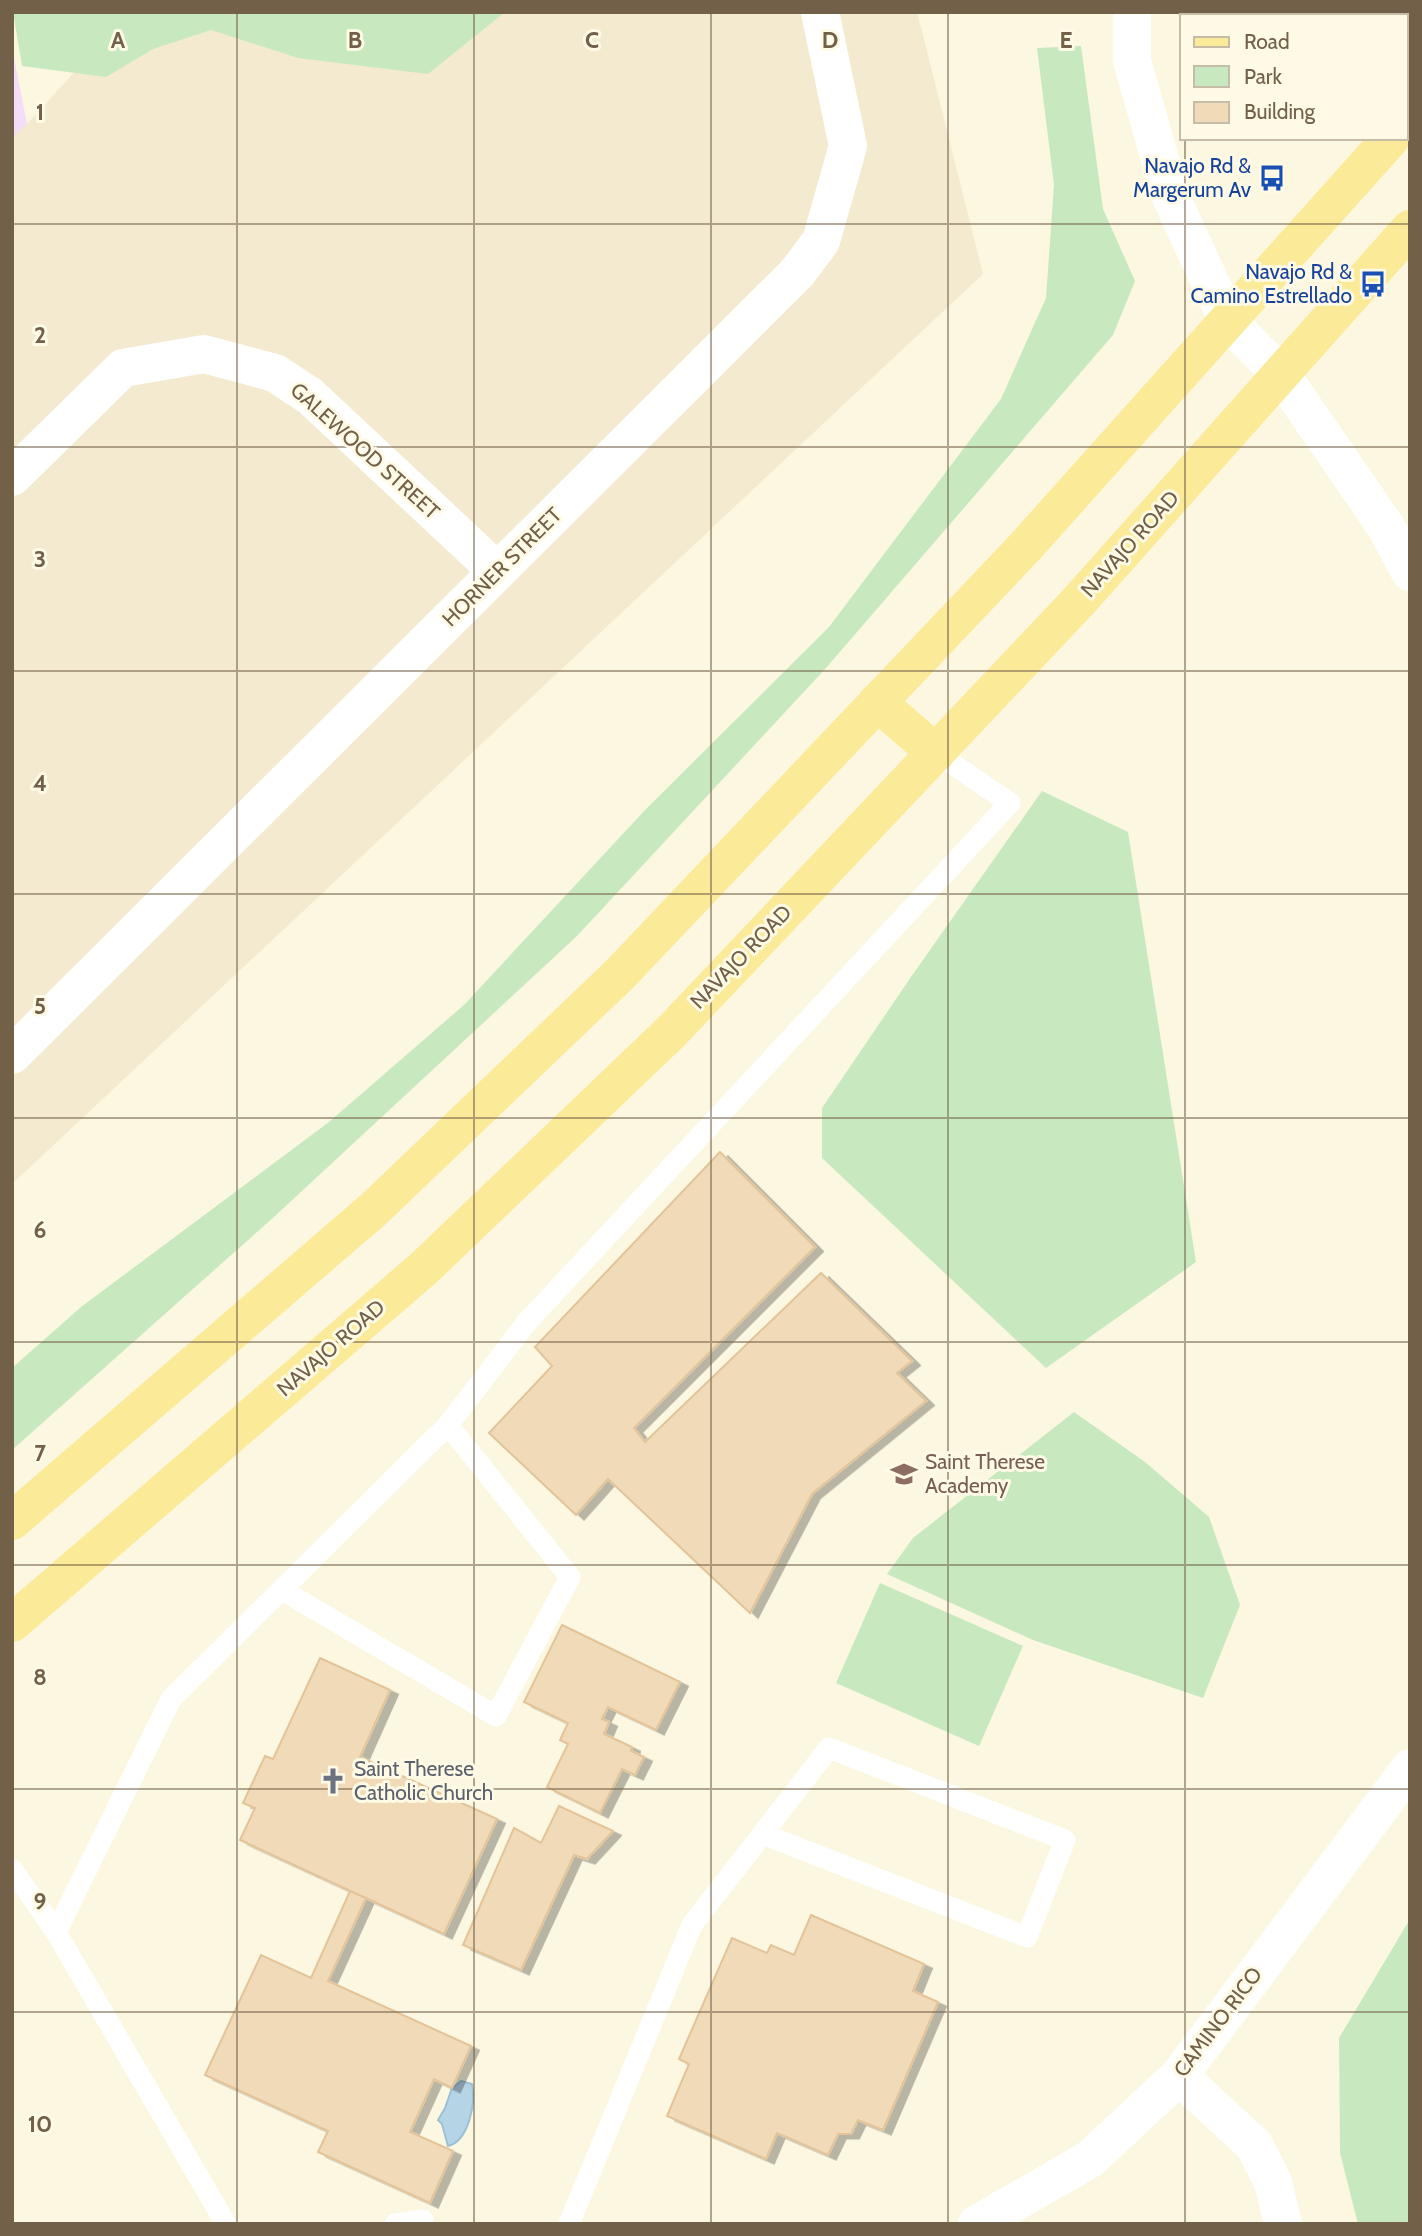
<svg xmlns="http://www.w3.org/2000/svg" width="1422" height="2236" viewBox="0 0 1422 2236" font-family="Cabin,sans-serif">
	<defs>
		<filter id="shadow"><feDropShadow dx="8" dy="4.5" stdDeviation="0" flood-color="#0004"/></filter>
	</defs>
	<rect width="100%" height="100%" fill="#fcf7e0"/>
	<path fill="#f3eacf" d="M129,12H917L983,274L12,1184V110L27,124Z"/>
	<path fill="#f3ddf8" d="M12,48L27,124L12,138Z"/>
	<path fill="#c8e9bf" d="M13,12H505L428,74L298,58L211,30L153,49L106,77L22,66Z
		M1081,46L1103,209L1135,281L1113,335L826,668L577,936L275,1216L12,1450V1368L81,1307L329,1122L464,1005L646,809L829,627L1001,399L1046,298L1054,185L1037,48Z
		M1042,791L1128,832L1196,1262L1046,1368L822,1158V1108L911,977Z
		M1074,1412L1145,1462L1209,1517L1240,1605L1203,1698L1033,1640L887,1574L913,1538Z
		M880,1583L1023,1646L979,1746L836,1683Z
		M1410,1919V2224H1358L1340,2153L1339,2038Z"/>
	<path fill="#b5d4e5" stroke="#9cc1d6" stroke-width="2" d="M461,2081L472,2084C476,2102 469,2141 448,2146L442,2124L438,2120L445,2108L452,2088Z"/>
	<path fill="#f1dab8" stroke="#e3c499" stroke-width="2" filter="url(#shadow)" d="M720,1152L815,1247L634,1428L645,1442L821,1273L912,1361L897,1373L926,1401L812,1494L750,1613L608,1479L576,1515L489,1433L552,1366L535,1347Z
		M562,1625L680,1682L656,1730L608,1707L602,1719L609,1722L604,1734L632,1747L631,1751L644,1757L635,1775L622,1769L600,1813L547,1787L568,1744L560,1740L568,1723L524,1702Z
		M320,1658L390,1690L360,1757L497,1819L444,1934L240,1840L255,1808L243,1803L265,1756L273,1759Z
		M559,1806L613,1831L587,1859L574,1855L521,1970L463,1945L514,1828L541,1843Z
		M350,1891L366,1898L328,1981L471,2046L452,2088L434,2079L410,2132L453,2151L430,2203L318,2152L328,2131L205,2075L261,1955L311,1978Z
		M811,1915L924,1964L913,1991L938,2002L883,2130L858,2120L851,2134H838L828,2155L777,2133L766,2159L667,2116L689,2064L679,2059L732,1938L767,1953L771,1945L794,1955Z"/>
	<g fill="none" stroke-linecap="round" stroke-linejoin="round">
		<path stroke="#fff" stroke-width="21" d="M282,1590L496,1716L570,1577L448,1425
			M12,1869L56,1932
			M226,2224L56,1932L171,1699L448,1425L527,1322L1010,803L936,753
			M395,2224L423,2220
			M569,2224L692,1925L829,1748L1065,1840L1027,1937L763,1834"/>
		<path stroke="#fff" stroke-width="38" d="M1228,321L1282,376L1386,527L1410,572
			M12,477L123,368L204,354L275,373L310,396L497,571
			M12,1055L797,273L821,241L848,146L820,12
			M1179,2076L1254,2145L1273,2182L1283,2224"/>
		<path stroke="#fff" stroke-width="38" d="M1132,12V61L1171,197L1228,321
			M977,2224L1090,2159L1179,2076L1410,1768"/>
		<path stroke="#fbea98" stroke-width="38" d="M877,702L936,753
			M12,1521L374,1209L620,974L1025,547L1391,138
			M12,1623L424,1268L672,1031L1078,602L1410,229"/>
	</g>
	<path fill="none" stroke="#726048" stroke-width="2" stroke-opacity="0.55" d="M237,12V2224M474,12V2224M711,12V2224M948,12V2224M1185,12V16M1185,138V2224M12,224H1410M12,447H1410M12,671H1410M12,894H1410M12,1118H1410M12,1342H1410M12,1565H1410M12,1789H1410M12,2012H1410"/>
	<defs>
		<g id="bus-bare" transform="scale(2.1)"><path d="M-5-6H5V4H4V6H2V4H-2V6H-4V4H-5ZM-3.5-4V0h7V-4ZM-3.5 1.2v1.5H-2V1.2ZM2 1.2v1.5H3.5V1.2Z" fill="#1a4fb4" stroke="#fffae6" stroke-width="2.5" paint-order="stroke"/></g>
		<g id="school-bare" transform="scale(2.1)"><path d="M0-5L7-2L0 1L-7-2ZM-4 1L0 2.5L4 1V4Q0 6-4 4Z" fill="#8d6e63" stroke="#fffae6" stroke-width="2.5" paint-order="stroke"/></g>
		<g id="church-bare" transform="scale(2.1)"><path d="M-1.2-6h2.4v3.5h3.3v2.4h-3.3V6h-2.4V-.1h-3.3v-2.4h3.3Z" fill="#6b7280" stroke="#fffae6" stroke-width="2.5" paint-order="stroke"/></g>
	</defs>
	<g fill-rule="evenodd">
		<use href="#bus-bare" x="1272" y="178"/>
		<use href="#bus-bare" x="1373" y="284"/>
		<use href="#school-bare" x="904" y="1474"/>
		<use href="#church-bare" x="333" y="1781"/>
	</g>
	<g text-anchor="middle" stroke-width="6" stroke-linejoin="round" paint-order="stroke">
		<g font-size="21" fill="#164399" stroke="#fffae6" text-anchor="end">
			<text x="1251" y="173">Navajo Rd &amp;<tspan x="1251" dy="24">Margerum Av</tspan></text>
			<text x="1352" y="279">Navajo Rd &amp;<tspan x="1352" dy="24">Camino Estrellado</tspan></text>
		</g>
		<g font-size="21" fill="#726048" stroke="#fffae6">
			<text transform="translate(365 451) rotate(42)" y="7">GALEWOOD STREET</text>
			<text transform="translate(1130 544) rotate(-48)" y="7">NAVAJO ROAD</text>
			<text transform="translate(502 567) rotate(-45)" y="7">HORNER STREET</text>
			<text transform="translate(741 957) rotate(-46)" y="7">NAVAJO ROAD</text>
			<text transform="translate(331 1348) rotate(-41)" y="7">NAVAJO ROAD</text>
			<text transform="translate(1218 2022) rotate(-53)" y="7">CAMINO RICO</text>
		</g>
		<g font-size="21" fill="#785e54" stroke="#fffae6" text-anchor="start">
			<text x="925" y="1469">Saint Therese<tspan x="925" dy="24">Academy</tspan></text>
		</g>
		<g font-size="21" fill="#5b616d" stroke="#fffae6" text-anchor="start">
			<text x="354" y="1776">Saint Therese<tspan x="354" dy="24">Catholic Church</tspan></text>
		</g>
	</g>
	<g font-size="23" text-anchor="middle" font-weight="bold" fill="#726048" stroke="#fffae6" stroke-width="6" stroke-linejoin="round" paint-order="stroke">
		<text x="118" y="48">A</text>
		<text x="355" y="48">B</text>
		<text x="592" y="48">C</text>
		<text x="830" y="48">D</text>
		<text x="1066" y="48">E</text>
		<text x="40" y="120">1</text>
		<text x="40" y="343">2</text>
		<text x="40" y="567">3</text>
		<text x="40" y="791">4</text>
		<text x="40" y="1014">5</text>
		<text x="40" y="1238">6</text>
		<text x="40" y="1461">7</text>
		<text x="40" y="1685">8</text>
		<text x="40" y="1909">9</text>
		<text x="40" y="2132">10</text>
	</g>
	<rect width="1422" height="2236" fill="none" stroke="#726048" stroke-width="28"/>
	<rect x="1180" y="14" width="228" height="126" fill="#fffae6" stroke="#c7bca7" stroke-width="2"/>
	<rect x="1194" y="37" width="35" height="10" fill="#fbea98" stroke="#c7bca7" stroke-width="2"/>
	<text x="1244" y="49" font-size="21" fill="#726048">Road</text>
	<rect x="1194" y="66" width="35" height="21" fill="#c8e9bf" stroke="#c7bca7" stroke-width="2"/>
	<text x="1244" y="84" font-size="21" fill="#726048">Park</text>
	<rect x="1194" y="102" width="35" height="21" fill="#f1dab8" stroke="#c7bca7" stroke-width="2"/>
	<text x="1244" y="119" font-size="21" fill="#726048">Building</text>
</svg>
